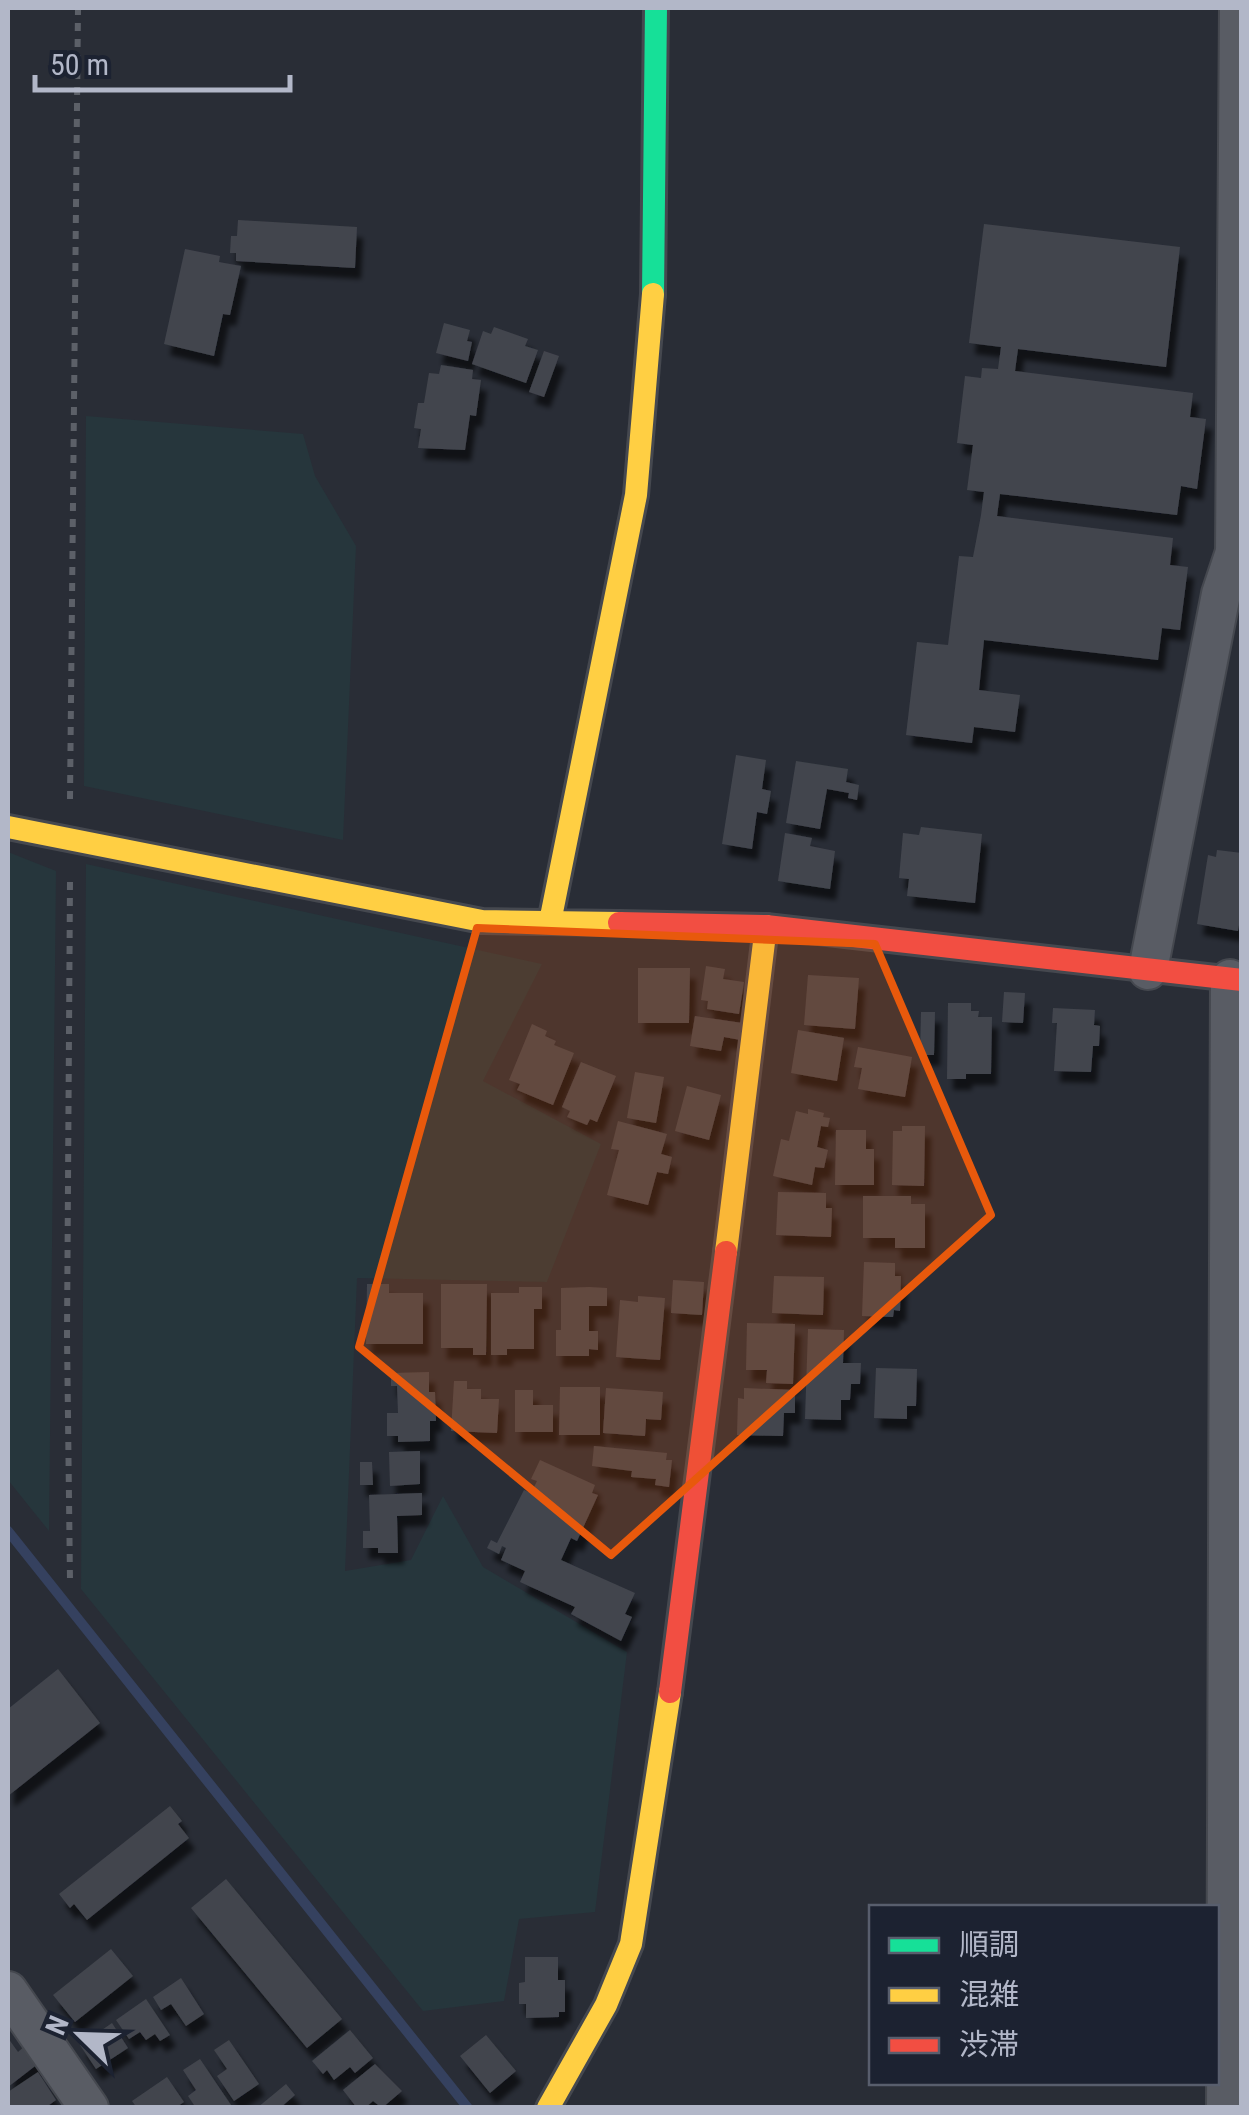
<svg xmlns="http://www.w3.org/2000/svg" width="1249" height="2115" viewBox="0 0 1249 2115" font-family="'Roboto Condensed','Noto Sans JP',sans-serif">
	<defs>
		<filter id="shadow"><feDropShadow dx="6" dy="11" stdDeviation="2.5" flood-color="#0009"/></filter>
	</defs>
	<rect width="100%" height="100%" fill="#292d36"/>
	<path fill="#26363c" d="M86,416L303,434L315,476L356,546L343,840L84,786Z
		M8,852L56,871L49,1531L8,1480Z
		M86,864L542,964L483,1081L601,1144L547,1282L357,1278L345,1571L411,1560L443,1496L483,1567L627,1652L595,1912L519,1919L504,2001L423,2011L81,1589Z"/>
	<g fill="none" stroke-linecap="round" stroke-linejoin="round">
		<path stroke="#35415f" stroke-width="10" d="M8,1531L468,2108"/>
	</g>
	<path fill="#42454d" filter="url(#shadow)" d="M238,220L357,227L355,268L236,261V253H230L231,236H237Z
		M984,224L1180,247L1166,367L1018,349L1015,371L1193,393L1190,417L1206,419L1197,489L1181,486L1177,515L1000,494L997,516L1173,538L1170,565L1188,567L1180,630L1162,628L1158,660L984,640L979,690L1020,695L1015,732L974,727L972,743L906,735L917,642L948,645L959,556L973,557L981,515L984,492L967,490L973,445L957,443L965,376L981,378L982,368L998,369L1001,347L969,343Z
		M185,249L220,256L219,262L241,266L230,315L223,314L214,356L164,344Z
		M444,323L470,330L467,341L472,342L468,361L436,353Z
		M494,327L528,339L525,346L538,350L526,383L472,364L483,331L491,334Z
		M544,351L559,356L544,397L529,392Z
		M441,365L473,370L472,379L481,380L476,416L470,415L465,450L418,448L421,429L414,428L418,403H424L429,373L439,374Z
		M736,755L766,760L762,789L771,791L767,814L757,812L752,849L722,844Z
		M796,761L848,769L846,782L859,785L857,800L848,798L849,793L827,789L820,829L786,823Z
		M921,827L982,834L975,903L907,896L909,879L899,878L903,833L919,835Z
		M785,833L812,838L810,846L835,851L830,889L778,881Z
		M1217,850L1242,853V907L1238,931L1197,924L1208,855L1216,857Z
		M706,966L725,969L723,979L744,982L739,1014L707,1009L708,1001L701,1000Z
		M638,968H690L689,1023H638Z
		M808,975L859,978L855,1029L804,1025Z
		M1004,992L1025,993L1023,1023L1002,1022Z
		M948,1003H971V1011H979L978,1017H992L991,1074H966V1079H947Z
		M1053,1008L1095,1010L1094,1025L1100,1026L1099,1046H1093L1091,1072L1054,1071L1057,1023H1052Z
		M921,1012H935L934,1055H920Z
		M695,1016L749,1024L746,1041L724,1037L721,1051L690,1046Z
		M532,1024L547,1031L545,1036L556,1041L554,1045L574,1053L553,1105L517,1090L520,1084L509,1080Z
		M798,1030L844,1038L837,1081L791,1073Z
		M858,1047L912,1057L905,1097L858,1089L862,1068L854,1067Z
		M581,1062L616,1076L597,1122L590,1119L587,1125L567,1117L570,1111L562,1107Z
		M635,1072L664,1077L656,1123L627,1118Z
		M687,1086L721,1095L709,1140L675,1131Z
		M808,1109L824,1113L823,1117L830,1118L828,1127L821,1126L817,1147L828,1150L824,1168L815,1167L812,1185L773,1176L781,1139L789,1141L796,1111L808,1114Z
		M618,1121L667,1134L661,1154L672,1157L668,1174L657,1172L648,1205L607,1195L619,1150L611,1149Z
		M902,1126H925L924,1186L892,1185L893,1131H902Z
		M836,1130H866V1149H874V1185H835Z
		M778,1192L826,1193V1208H832L831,1237L776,1235Z
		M863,1196H911V1204H925V1248H895V1238H863Z
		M864,1262L895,1263V1276H901L900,1311L894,1310L893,1317L862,1316Z
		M774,1276L824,1277L823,1315L772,1313Z
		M673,1280L704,1282L702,1315L671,1313Z
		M367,1284H389V1293H423V1344H366Z
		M441,1284H487L486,1355H473V1348H441Z
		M519,1287H542V1309H534V1349H507V1355H491V1293H519Z
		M589,1287L607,1288V1306H589V1331H598V1350L589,1349V1356H556V1330H561V1288Z
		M638,1296L665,1298L660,1360L616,1357L620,1300L638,1302Z
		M747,1323L795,1324L793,1384L766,1383L767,1370H746Z
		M808,1329L844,1330L843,1363H861L860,1384H851L850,1400H841V1420L805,1419Z
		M876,1368L917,1369L916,1406H907V1419L874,1418Z
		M429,1372V1392H435L436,1421H430V1441L398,1442V1436H387V1413H398L397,1386H391V1373Z
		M454,1381H467V1389H481V1399H499L497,1433L451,1431Z
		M560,1387H600V1435H559Z
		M606,1388L663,1392L661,1420L646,1419L645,1436L603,1433Z
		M744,1388L795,1390V1413H784L783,1436L737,1435L738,1398L744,1399Z
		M515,1390H533V1405H553V1432H515Z
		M594,1446L667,1453L666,1460H672L669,1487L655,1485L656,1479L631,1477L632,1471L592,1466Z
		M420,1451V1484L390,1486L389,1452Z
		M540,1460L595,1485L592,1493L598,1495L577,1541L571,1538L561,1560L635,1593L625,1614L632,1617L621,1641L571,1614L575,1607L520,1582L525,1571L501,1560L506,1548L502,1546L499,1554L487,1548L491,1540L497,1543L524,1490L531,1493L537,1481L531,1479Z
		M360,1462H372L373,1485H360Z
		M422,1493V1515L397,1516L398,1553H378V1548H363V1531H370L369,1495Z
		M58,1669L100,1723L8,1796V1709Z
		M170,1806L182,1821L178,1824L189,1838L87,1920L74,1904L70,1908L59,1894Z
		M226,1879L342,2019L307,2048L191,1908Z
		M111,1949L133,1976L75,2022L53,1995Z
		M525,1957H558V1980H565V2012H559V2017L526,2018V2004H519V1983L525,1982Z
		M181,1978L204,2014L186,2026L171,2004L161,2010L153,1997Z
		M146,1999L170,2035L160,2041L155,2034L146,2040L140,2032L129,2039L116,2020Z
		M112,2023L128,2048L96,2069L80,2045Z
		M350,2030L373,2058L355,2073L350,2067L334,2080L327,2070L323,2074L312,2061Z
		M486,2035L516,2071L490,2093L460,2056Z
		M8,2038L18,2052L26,2045L39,2063L8,2087Z
		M229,2040L259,2084L234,2101L217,2076L227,2069L214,2050Z
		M200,2059L233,2108H196L188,2096L196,2090L183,2070Z
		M375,2064L402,2091L382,2108L373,2101L365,2108H357L343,2090Z
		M38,2072L56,2100L45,2108H8V2092Z
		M167,2077L184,2102L175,2108H137L132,2101Z
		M286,2084L295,2095L280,2108H257Z"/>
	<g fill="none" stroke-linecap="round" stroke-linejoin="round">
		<g stroke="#45484f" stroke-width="42">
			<path id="street" d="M1148,970L1221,594L1235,552L1239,8
				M8,1991L89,2108
				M1226,2108L1230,979"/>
		</g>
		<g stroke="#45484f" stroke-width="28">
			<path id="fast" d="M653,294L656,8"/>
		</g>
		<g stroke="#45484f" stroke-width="28">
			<path id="slow" d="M8,827L482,921L619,923
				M550,922L636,495L653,294
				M726,1252L766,926
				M548,2108L606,2005L631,1944L670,1692"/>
		</g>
		<g stroke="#45484f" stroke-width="28">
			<path id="jam" d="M619,923L766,926L1242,980
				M670,1692L726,1252"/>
		</g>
		<path stroke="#5c6068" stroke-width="6" stroke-dasharray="8 8" stroke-linecap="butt" d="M70,799L78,8
			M70,882L67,1336L70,1580"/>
		<use href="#street" stroke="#595c64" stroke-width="38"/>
		<use href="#fast" stroke="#16e098" stroke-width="22"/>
		<use href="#slow" stroke="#ffcf43" stroke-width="22"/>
		<use href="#jam" stroke="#f24e42" stroke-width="22"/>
	</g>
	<path fill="#e8590c" fill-opacity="0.2" stroke="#e8590c" stroke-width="8" stroke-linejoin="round" d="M477,928L875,944L991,1215L611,1555L359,1347Z"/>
	<rect width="1249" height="2115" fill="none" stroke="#b2b7c8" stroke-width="20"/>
	<rect x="869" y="1905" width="350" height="180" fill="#1c2231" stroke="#585e6d" stroke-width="2.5"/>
	<rect x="889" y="1938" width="50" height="15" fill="#16e098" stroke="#585e6d" stroke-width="2.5"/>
	<text x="959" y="1955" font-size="30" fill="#b2b7c8">順調</text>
	<rect x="889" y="1988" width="50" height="15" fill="#ffcf43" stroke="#585e6d" stroke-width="2.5"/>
	<text x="959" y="2005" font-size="30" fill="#b2b7c8">混雑</text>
	<rect x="889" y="2038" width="50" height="15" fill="#f24e42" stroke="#585e6d" stroke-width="2.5"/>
	<text x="959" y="2055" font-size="30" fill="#b2b7c8">渋滞</text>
	<g transform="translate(80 2035) rotate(293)" stroke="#1c2231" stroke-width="8" paint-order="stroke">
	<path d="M0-8L18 38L0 25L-18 38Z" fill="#b2b7c8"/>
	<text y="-15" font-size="28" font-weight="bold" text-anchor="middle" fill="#b2b7c8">N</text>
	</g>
	<path d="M35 75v15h255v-15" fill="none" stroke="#b2b7c8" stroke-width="5"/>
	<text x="50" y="75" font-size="30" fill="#b2b7c8" stroke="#1c2231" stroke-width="8" paint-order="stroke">50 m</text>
</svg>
